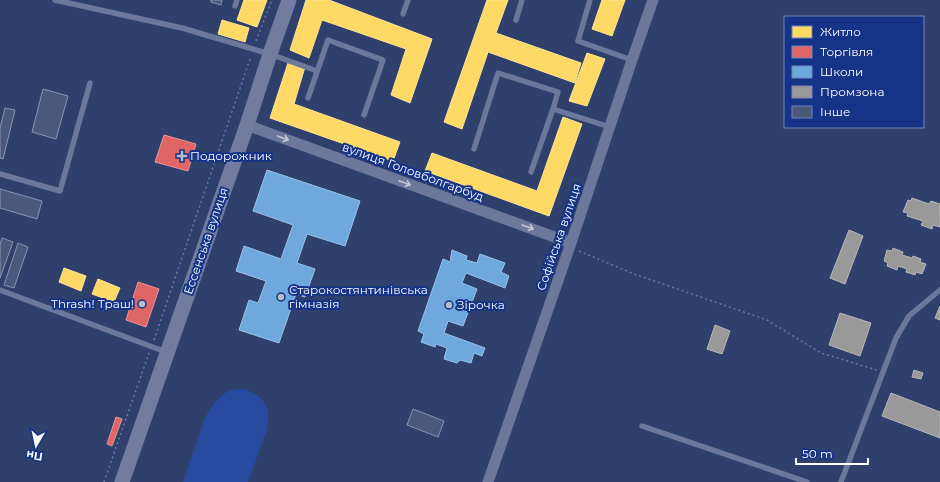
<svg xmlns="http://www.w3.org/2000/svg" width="940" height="482" viewBox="0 0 940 482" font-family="Montserrat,sans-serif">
	<rect width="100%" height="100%" fill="#2f406d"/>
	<path fill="#284a9e" d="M243,389C264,395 272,409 267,430L248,482H183L203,423L208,412L216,401L224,394L230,390Z"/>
	<path fill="#ffd966" stroke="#ffe494" d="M244,0H267L257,27L237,20Z
		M306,0H329L432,39L410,103L391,95L406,49L322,20L309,58L290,50Z
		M487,0H508L496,33L581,63L575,83L488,52L462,129L444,122Z
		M602,0H625L612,36L592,29Z
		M222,20L249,28L245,42L218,34Z
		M587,53L605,59L587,106L569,101Z
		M288,63L305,67L294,104L400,142L393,161L270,118Z
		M563,117L582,124L549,216L425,171L432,153L537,191Z
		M64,268L86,276L81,291L59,282Z
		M98,279L120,288L114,302L92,294Z"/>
	<path fill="#e06666" stroke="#e99494" d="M164,135L196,144L188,171L155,162Z
		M138,282L159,289L146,327L126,320Z
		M116,417L122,419L112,446L107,444Z"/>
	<path fill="#6fa8dc" stroke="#9ac2e6" d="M267,170L360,201L345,246L307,234L297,263L315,269L305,297L296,294L279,343L239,330L249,300L258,303L266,281L236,271L244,246L281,259L293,225L253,211Z
		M452,250L467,256L466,260L477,263L480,254L505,263L501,272L509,276L505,288L466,273L462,283L477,289L463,326L448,321L444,333L485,348L482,356L474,353L471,363L460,360L457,363L444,359L447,348L436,344L435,347L421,342L424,334L418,331L443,259L450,262Z"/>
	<path fill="#999" stroke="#b8b8b8" d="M912,198L929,204L931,201L940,204L939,210H940V227L933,225L932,229L921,225L923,221L907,216L908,213L903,212L908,200L911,201Z
		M849,230L863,236L845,284L830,278Z
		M893,248L903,252L902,255L912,258L913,256L921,259L920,262L926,264L922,274L916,272L915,275L906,272L907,269L898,266L897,270L887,266L888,263L884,261L887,250L892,251Z
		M940,306V320L935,318Z
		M840,313L871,323L860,356L829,345Z
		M715,325L730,331L722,354L707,349Z
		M914,370L923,373L921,379L912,377Z
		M891,393L940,412V438L882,416Z"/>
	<path fill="#49587c" stroke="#8a94b1" d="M211,0H222L221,5L211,2Z
		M43,89L68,96L56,139L32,132Z
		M5,108L15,110L3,159L0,158V128Z
		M0,189L42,201L37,219L0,208Z
		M2,238L13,242L0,278V245Z
		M18,243L28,247L14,288L4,285Z
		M413,409L444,421L438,437L407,425Z"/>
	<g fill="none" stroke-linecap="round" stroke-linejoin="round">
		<path stroke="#6b779b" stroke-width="1.5" stroke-dasharray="2 3" stroke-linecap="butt" d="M256,41L272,0
			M579,251L634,274L767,320L821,353L877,370
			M154,340L251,56
			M104,482L149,353"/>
		<path stroke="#6b779b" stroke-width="5.5" d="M55,0L182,28L270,54L317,71
			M590,0L578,41L632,60
			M235,6L237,0
			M403,14L408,0
			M516,20L522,0
			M308,98L328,40L383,60L364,115
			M474,149L498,73L558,92L553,109L610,127
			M531,172L553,109
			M0,174L60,191L90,83
			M0,290L166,352
			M642,426L807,482
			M841,482L896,338L909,316L940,290"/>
		<path stroke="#6b779b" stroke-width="11" d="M247,125L571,243
			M488,482L571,243L632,60L653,0"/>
		<path stroke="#717c9e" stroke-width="15" d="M122,482L247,125L270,54L289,0"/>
	</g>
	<defs><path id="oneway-shaft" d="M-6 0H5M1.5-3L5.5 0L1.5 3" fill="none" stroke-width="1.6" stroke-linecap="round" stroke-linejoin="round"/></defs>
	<g stroke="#c4c9d7">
		<use href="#oneway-shaft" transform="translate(283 138) rotate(20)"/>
		<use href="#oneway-shaft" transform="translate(405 183) rotate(20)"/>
		<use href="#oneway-shaft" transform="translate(528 227) rotate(20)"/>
	</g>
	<g fill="#b6bccc" stroke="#153387" stroke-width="1.5">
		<path d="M180 150h4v4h4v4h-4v4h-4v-4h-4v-4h4z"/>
		<circle cx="281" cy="297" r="4"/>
		<circle cx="142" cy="304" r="4"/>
		<circle cx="449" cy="305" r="4"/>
	</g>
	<g text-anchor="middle" stroke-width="4" stroke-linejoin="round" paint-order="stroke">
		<g font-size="12" fill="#fff" stroke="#153387" text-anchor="start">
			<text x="190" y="160">Подорожник</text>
			<text x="289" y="294">Старокостянтинівська<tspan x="289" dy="14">гімназія</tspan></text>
			<text x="134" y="308" text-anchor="end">Thrash! Траш!</text>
			<text x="457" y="309">Зірочка</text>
		</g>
		<g font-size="12" fill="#fff" stroke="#153387">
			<text transform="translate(413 172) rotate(20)" y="4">вулиця Головболгарбуд</text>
			<text transform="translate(559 237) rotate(-71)" y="4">Софійська вулиця</text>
			<text transform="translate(206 241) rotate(-71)" y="4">Ессенська вулиця</text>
		</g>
	</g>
	<rect x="784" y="16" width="140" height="112" fill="#153387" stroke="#7385b7"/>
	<rect x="792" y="26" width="20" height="12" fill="#ffd966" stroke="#7385b7"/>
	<text x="820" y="36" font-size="12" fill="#ffffff">Житло</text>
	<rect x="792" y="46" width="20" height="12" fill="#e06666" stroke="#7385b7"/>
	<text x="820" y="56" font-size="12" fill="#ffffff">Торгівля</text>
	<rect x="792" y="66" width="20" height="12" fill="#6fa8dc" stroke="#7385b7"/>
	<text x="820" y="76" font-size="12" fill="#ffffff">Школи</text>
	<rect x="792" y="86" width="20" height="12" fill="#999999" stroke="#7385b7"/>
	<text x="820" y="96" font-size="12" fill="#ffffff">Промзона</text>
	<rect x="792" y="106" width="20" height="12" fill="#49587c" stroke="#7385b7"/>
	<text x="820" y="116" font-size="12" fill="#ffffff">Інше</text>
	<g transform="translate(36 446) rotate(189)" stroke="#153387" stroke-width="3" paint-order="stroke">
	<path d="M0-3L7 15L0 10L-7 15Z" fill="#ffffff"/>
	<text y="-6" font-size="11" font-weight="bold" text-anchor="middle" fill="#ffffff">Пн</text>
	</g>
	<path d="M796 458v6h72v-6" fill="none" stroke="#ffffff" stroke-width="2"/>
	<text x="802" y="458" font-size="12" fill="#ffffff" stroke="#153387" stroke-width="3" paint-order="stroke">50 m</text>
</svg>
